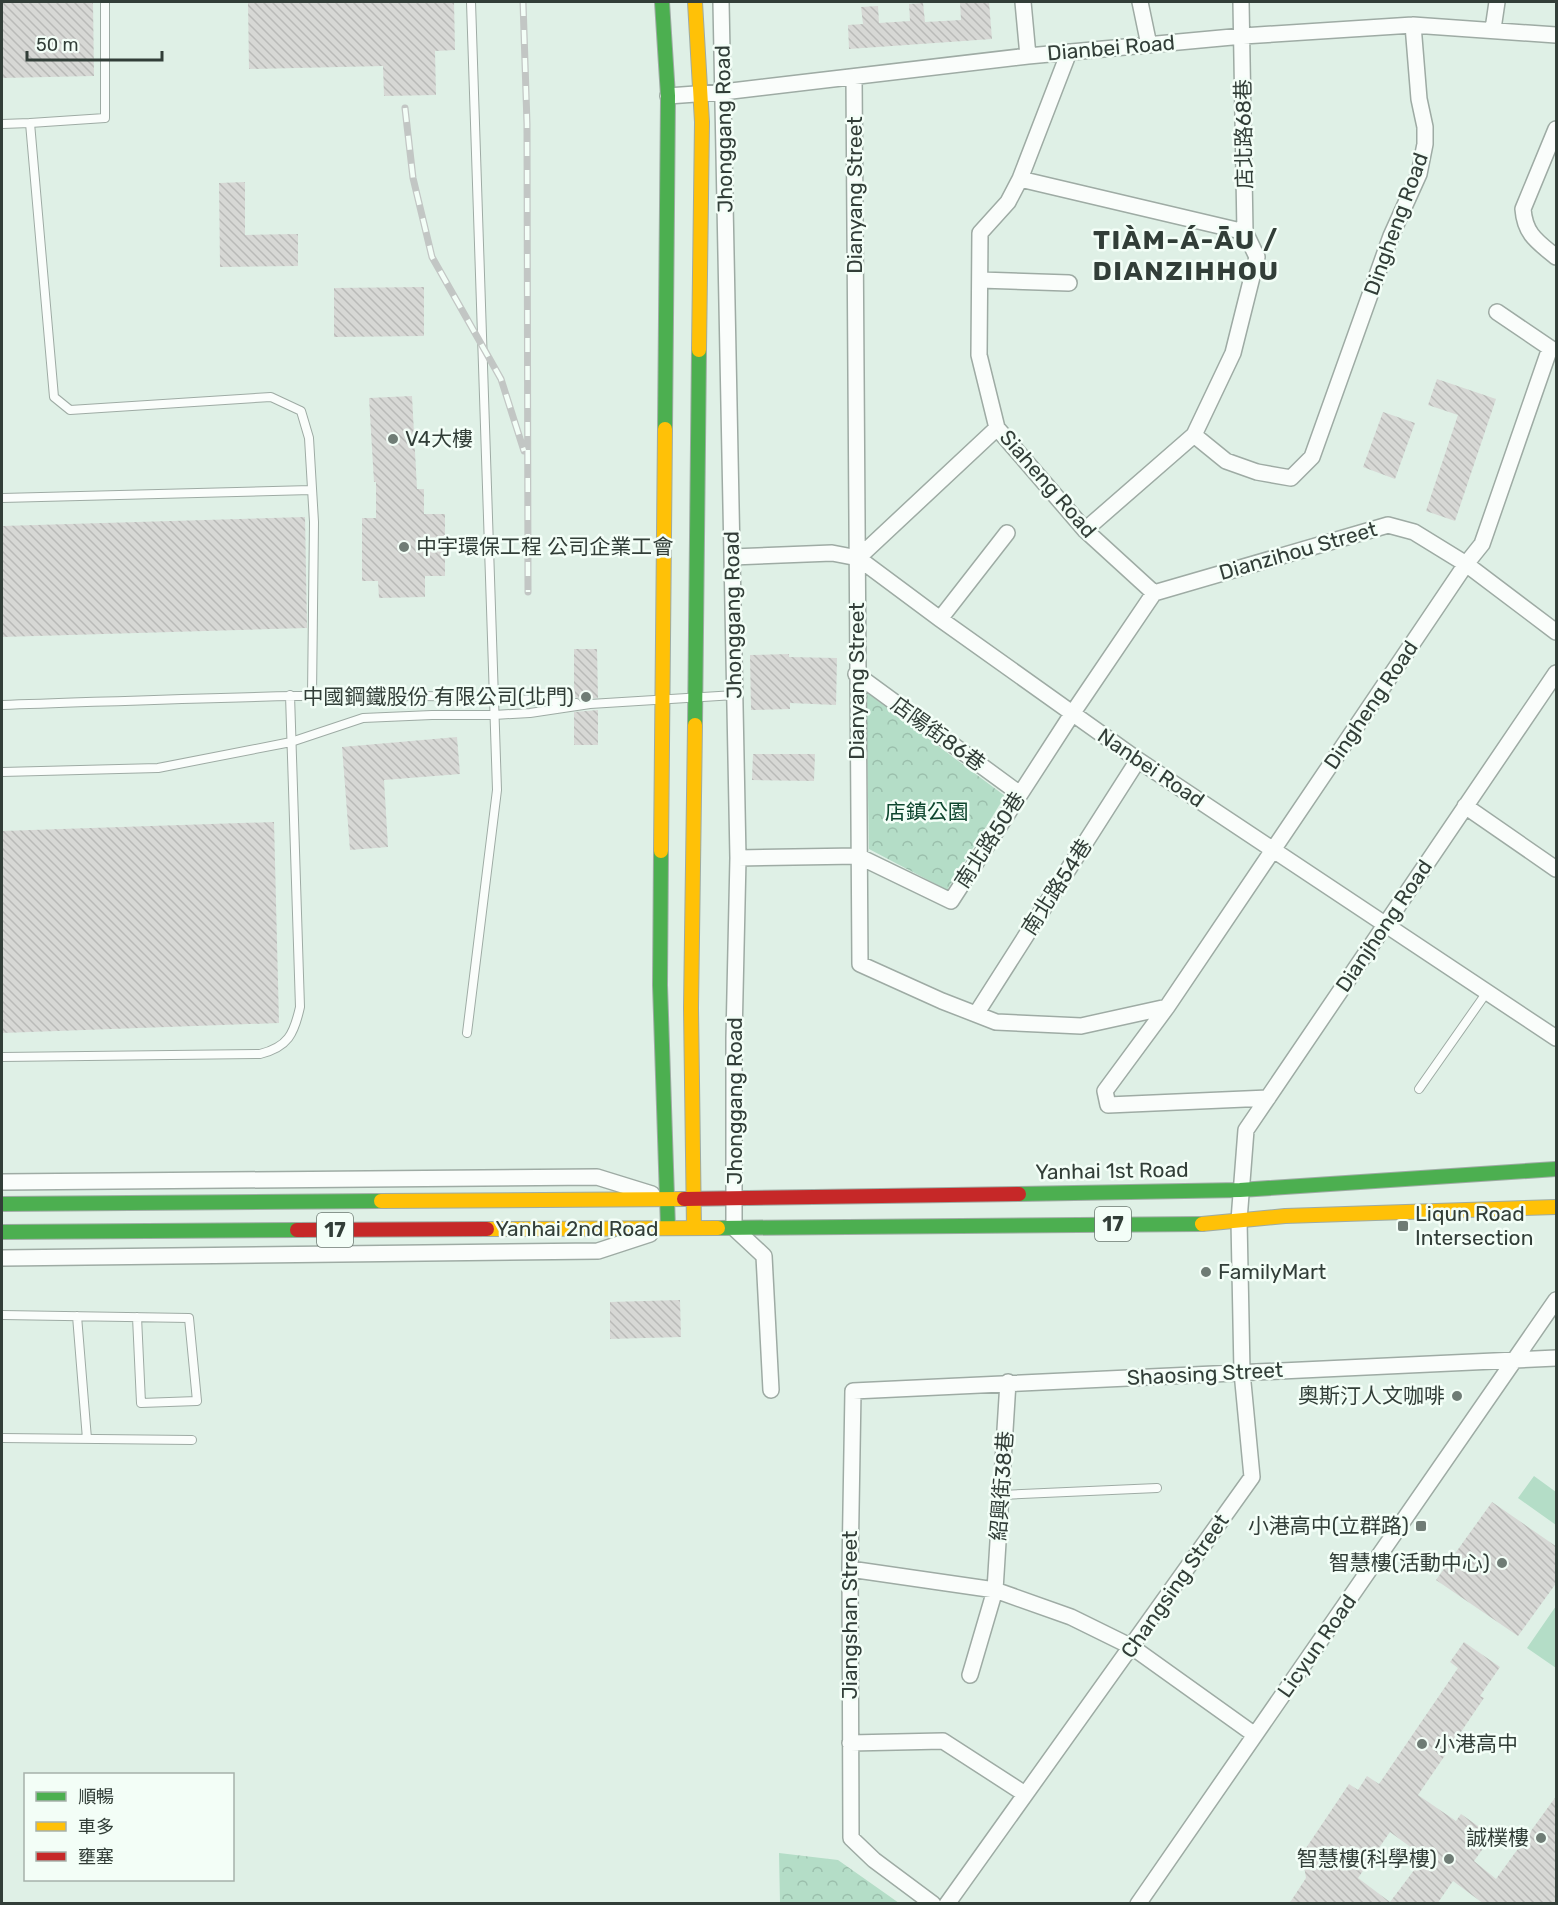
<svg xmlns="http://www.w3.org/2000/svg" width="1558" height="1905" viewBox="0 0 1558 1905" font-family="Rubik,'Noto Sans TC',sans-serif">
	<defs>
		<pattern id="park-crowns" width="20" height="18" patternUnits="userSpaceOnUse" patternTransform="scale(1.5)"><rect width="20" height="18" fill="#b4ddc7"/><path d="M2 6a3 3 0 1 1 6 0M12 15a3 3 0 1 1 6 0" fill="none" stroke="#9bbfac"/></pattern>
		<pattern id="building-back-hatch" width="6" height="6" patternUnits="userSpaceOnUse" patternTransform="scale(1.5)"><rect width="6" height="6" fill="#d7d8d5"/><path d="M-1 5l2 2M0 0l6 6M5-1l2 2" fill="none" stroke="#b9bab8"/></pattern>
	</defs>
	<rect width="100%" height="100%" fill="#dff0e6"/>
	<path fill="url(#park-crowns)" d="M866,692L1005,796L947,890L869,849Z
		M779,1853L838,1860L899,1903H780Z"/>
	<path fill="#b4ddc7" d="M1534,1476L1556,1492V1525L1518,1498Z
		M1556,1606V1668L1527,1648Z"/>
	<path fill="url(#building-back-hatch)" fill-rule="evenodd" d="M2,2H93L94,76L2,78Z
		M248,2H454L455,50L435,51L436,95L384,96L383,66L249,69Z
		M960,2H989L992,39L849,49L848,25L863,24L861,7L878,6L879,23L910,21L909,4L923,3L925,22L961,20Z
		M245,182V235L298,234V266L220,267L219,183Z
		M424,287V336L334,337V288Z
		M1437,379L1496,399L1455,521L1426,511L1458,415L1428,405Z
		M412,396L417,489H424V514H445V576H425V597L379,598L378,581H362V518H376V482H374L369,398Z
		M1383,412L1415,423L1395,479L1363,467Z
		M305,517L307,628L2,637V526Z
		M574,649H597L598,698L581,699L574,697Z
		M789,654V657L837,658L836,705L790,703V709L751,710L750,655Z
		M598,710V745H574V712Z
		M457,737L460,774L384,780L388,847L350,850L342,747Z
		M753,754H815L814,781L752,780Z
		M274,822L279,1023L2,1033V831Z
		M680,1300L681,1337L610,1339V1302Z
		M1492,1502L1557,1547V1582L1518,1636L1436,1580Z
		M1464,1642L1500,1667L1480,1696L1484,1698L1418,1795L1456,1821L1461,1814L1492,1836L1474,1861L1496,1879L1557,1795V1904H1484L1453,1881L1437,1904H1289L1306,1878L1302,1854L1349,1784L1358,1790L1367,1776L1379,1784L1458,1668L1450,1662ZM1390,1832L1424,1857L1390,1902L1358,1878Z"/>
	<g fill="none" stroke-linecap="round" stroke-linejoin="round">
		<g stroke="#9eaba4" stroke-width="10">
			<path id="lane" d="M105,2V118L30,123L54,397L70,410L271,397L301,411L309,438L314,522L312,695
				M2,124L30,123
				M2,498L311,490
				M2,705C193,699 385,688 576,703
				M2,772L158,768L291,742L363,718L432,715H494L530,713L590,704L735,695
				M467,1033L497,790L471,2
				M2,1057L260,1054C288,1047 294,1034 300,1007L290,695
				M1419,1089L1487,992
				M2,1315L189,1318L197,1401L141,1403L137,1317
				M77,1316L87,1439
				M2,1438L192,1440
				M1002,1495L1157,1488"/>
		</g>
		<g stroke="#9eaba4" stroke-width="18">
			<path id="street" d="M721,2L738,858L734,1038V1228L764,1256L771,1390
				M1023,2L1028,56
				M1140,2L1149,45
				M1241,2L1245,232
				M1493,29L1497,2
				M1069,52L1020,179L1008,202L980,233L979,355L997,428L1085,530L1154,593
				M854,77C856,373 856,669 860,964L942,1001L996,1022L1081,1026L1167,1007
				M668,96L723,92L1028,56L1243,36L1413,25L1556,35
				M1556,129L1523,209C1525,235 1538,242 1556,257
				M1020,179L1245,232L1257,257L1233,353L1194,435L1085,530
				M980,280L1069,283
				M1194,435L1226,461L1257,472L1291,478L1312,457L1391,236L1419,174L1425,144V127L1419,99L1413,25
				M732,557L832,553L858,558L940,619L1138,760L1556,1038
				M858,558L997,428
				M940,619L1007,533
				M856,674L1020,794
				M1465,806L1556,869
				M738,858L858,856L951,901L1072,714L1154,593L1388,525L1414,532L1466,564L1556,632
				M976,1014L1138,760
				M1268,1098L1108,1105L1105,1091L1167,1007L1466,564L1482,544L1550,348L1497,312
				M2,1182L597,1177L652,1194
				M2,1258L598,1251L650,1234
				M850,1569L995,1590L1071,1617L1132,1647L1255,1735
				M970,1675L995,1590L1008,1382
				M850,1743L943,1741L1025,1794
				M933,1904L874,1860L851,1838L850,1569L853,1391L1556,1358
				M947,1904L1252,1477L1242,1372L1239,1220L1246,1130L1556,673
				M1138,1904L1556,1300"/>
		</g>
		<g stroke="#9eaba4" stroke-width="16">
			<path id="fast" d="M662,2L668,96L665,429
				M695,725L699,350
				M661,851L660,985L668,1228
				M1019,1194L1240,1190L1556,1169
				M2,1204L381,1201
				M718,1228L1202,1224
				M2,1232L297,1230"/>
		</g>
		<g stroke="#9eaba4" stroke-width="16">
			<path id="slow" d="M695,2L702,122L699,350
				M661,851L665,429
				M381,1201L684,1199
				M1202,1224L1285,1216L1556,1207
				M694,1228L691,1008L695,725
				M487,1229L718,1228"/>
		</g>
		<g stroke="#9eaba4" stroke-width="16">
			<path id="jam" d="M684,1199L1019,1194
				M297,1230L487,1229"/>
		</g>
		<use href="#lane" stroke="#fafdfb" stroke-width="8"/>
		<use href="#street" stroke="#fafdfb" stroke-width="15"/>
		<use href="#fast" stroke="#4caf50" stroke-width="14"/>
		<use href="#slow" stroke="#ffc107" stroke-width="14"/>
		<use href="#jam" stroke="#c62828" stroke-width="14"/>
		<g stroke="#c2c6c4" stroke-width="7">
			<path id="rail" d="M523,2L527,124L528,592
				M405,108L413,178L432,257L501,379L524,451"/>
		</g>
		<use href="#rail" stroke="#f3fef7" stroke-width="4.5" stroke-dasharray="14" stroke-linecap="butt"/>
	</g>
	<g fill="#6f7c75" stroke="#f3fef7" stroke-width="2">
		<circle cx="393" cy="439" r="6"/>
		<circle cx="404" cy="547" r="6"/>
		<circle cx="586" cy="697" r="6"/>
		<rect x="1397" y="1220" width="12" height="12" rx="3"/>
		<circle cx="1206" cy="1272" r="6"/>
		<circle cx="1457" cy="1396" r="6"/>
		<rect x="1415" y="1520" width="12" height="12" rx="3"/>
		<circle cx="1502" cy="1563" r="6"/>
		<circle cx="1422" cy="1744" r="6"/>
		<circle cx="1541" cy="1838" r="6"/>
		<circle cx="1449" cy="1859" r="6"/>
	</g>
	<g text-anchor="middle" stroke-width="5" stroke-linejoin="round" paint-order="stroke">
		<g fill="#f3fef7" stroke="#6c7871" stroke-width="1.5">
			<rect x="1095" y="1207" width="36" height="34" rx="4.5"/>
			<rect x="317" y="1213" width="36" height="34" rx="4.5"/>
		</g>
		<g font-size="20" font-weight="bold" fill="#323e38">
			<text x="1113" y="1231">17</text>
			<text x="335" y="1237">17</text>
		</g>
		<g font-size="21" fill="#323e38" stroke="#f3fef7">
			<text transform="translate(1111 48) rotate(-5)" y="7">Dianbei Road</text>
			<text transform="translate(724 129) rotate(-91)" y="7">Jhonggang Road</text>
			<text transform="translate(1244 134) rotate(-91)" y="7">店北路68巷</text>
			<text transform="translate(855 195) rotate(-90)" y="7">Dianyang Street</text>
			<text transform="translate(1396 224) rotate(-70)" y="7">Dingheng Road</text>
			<text transform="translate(1048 484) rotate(49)" y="7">Siaheng Road</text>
			<text transform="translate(1298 551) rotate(-16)" y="7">Dianzihou Street</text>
			<text transform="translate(733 615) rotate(-91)" y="7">Jhonggang Road</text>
			<text transform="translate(857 681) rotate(-90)" y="7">Dianyang Street</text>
			<text transform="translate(1371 705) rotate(-56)" y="7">Dingheng Road</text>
			<text transform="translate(938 734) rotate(36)" y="7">店陽街86巷</text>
			<text transform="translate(1151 768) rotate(34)" y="7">Nanbei Road</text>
			<text transform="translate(990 840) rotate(-57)" y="7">南北路50巷</text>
			<text transform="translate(1057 887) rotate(-57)" y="7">南北路54巷</text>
			<text transform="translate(1384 926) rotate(-56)" y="7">Dianjhong Road</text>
			<text transform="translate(735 1101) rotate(-90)" y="7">Jhonggang Road</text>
			<text transform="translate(1112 1171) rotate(-1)" y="7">Yanhai 1st Road</text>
			<text x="577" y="1236">Yanhai 2nd Road</text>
			<text transform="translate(1205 1374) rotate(-3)" y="7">Shaosing Street</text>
			<text transform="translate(1002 1486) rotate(-86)" y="7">紹興街38巷</text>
			<text transform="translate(1175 1586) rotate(-55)" y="7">Changsing Street</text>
			<text transform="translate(850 1615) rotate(-90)" y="7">Jiangshan Street</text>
			<text transform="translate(1317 1646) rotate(-55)" y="7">Licyun Road</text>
		</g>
		<g font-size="21" fill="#323e38" stroke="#f3fef7" text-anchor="end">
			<text x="405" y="446" text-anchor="start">V4大樓</text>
			<text x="416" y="554" text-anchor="start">中宇環保工程 公司企業工會</text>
			<text x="574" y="704">中國鋼鐵股份 有限公司(北門)</text>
			<text x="1415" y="1221" text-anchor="start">Liqun Road<tspan x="1415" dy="24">Intersection</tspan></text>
			<text x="1218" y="1279" text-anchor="start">FamilyMart</text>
			<text x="1445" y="1403">奧斯汀人文咖啡</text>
			<text x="1409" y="1533">小港高中(立群路)</text>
			<text x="1490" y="1570">智慧樓(活動中心)</text>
			<text x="1434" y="1751" text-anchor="start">小港高中</text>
			<text x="1529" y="1845">誠樸樓</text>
			<text x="1437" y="1866">智慧樓(科學樓)</text>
		</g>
		<g font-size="21" fill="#0d452e" stroke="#f3fef7">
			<text x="927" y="819">店鎮公園</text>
		</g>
		<g font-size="27" font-weight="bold" letter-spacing="1.5" fill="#323e38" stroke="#f3fef7">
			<text x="1186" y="249">TIÀM-Á-ĀU /<tspan x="1186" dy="31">DIANZIHHOU</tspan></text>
		</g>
	</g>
	<rect width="1558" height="1905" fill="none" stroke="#323e38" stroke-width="6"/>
	<rect x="24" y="1773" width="210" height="108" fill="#f3fef7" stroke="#a6b1ab" stroke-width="1.5"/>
	<rect x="36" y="1792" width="30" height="9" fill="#4caf50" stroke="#a6b1ab" stroke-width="1.5"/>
	<text x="78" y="1803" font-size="18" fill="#323e38">順暢</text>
	<rect x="36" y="1822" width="30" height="9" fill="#ffc107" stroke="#a6b1ab" stroke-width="1.5"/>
	<text x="78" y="1833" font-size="18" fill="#323e38">車多</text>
	<rect x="36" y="1852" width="30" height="9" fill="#c62828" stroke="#a6b1ab" stroke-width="1.5"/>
	<text x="78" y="1863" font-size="18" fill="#323e38">壅塞</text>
	<path d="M27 51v9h135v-9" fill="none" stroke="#323e38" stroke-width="3"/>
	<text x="36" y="51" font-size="18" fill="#323e38" stroke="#f3fef7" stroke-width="4.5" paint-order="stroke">50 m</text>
</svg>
